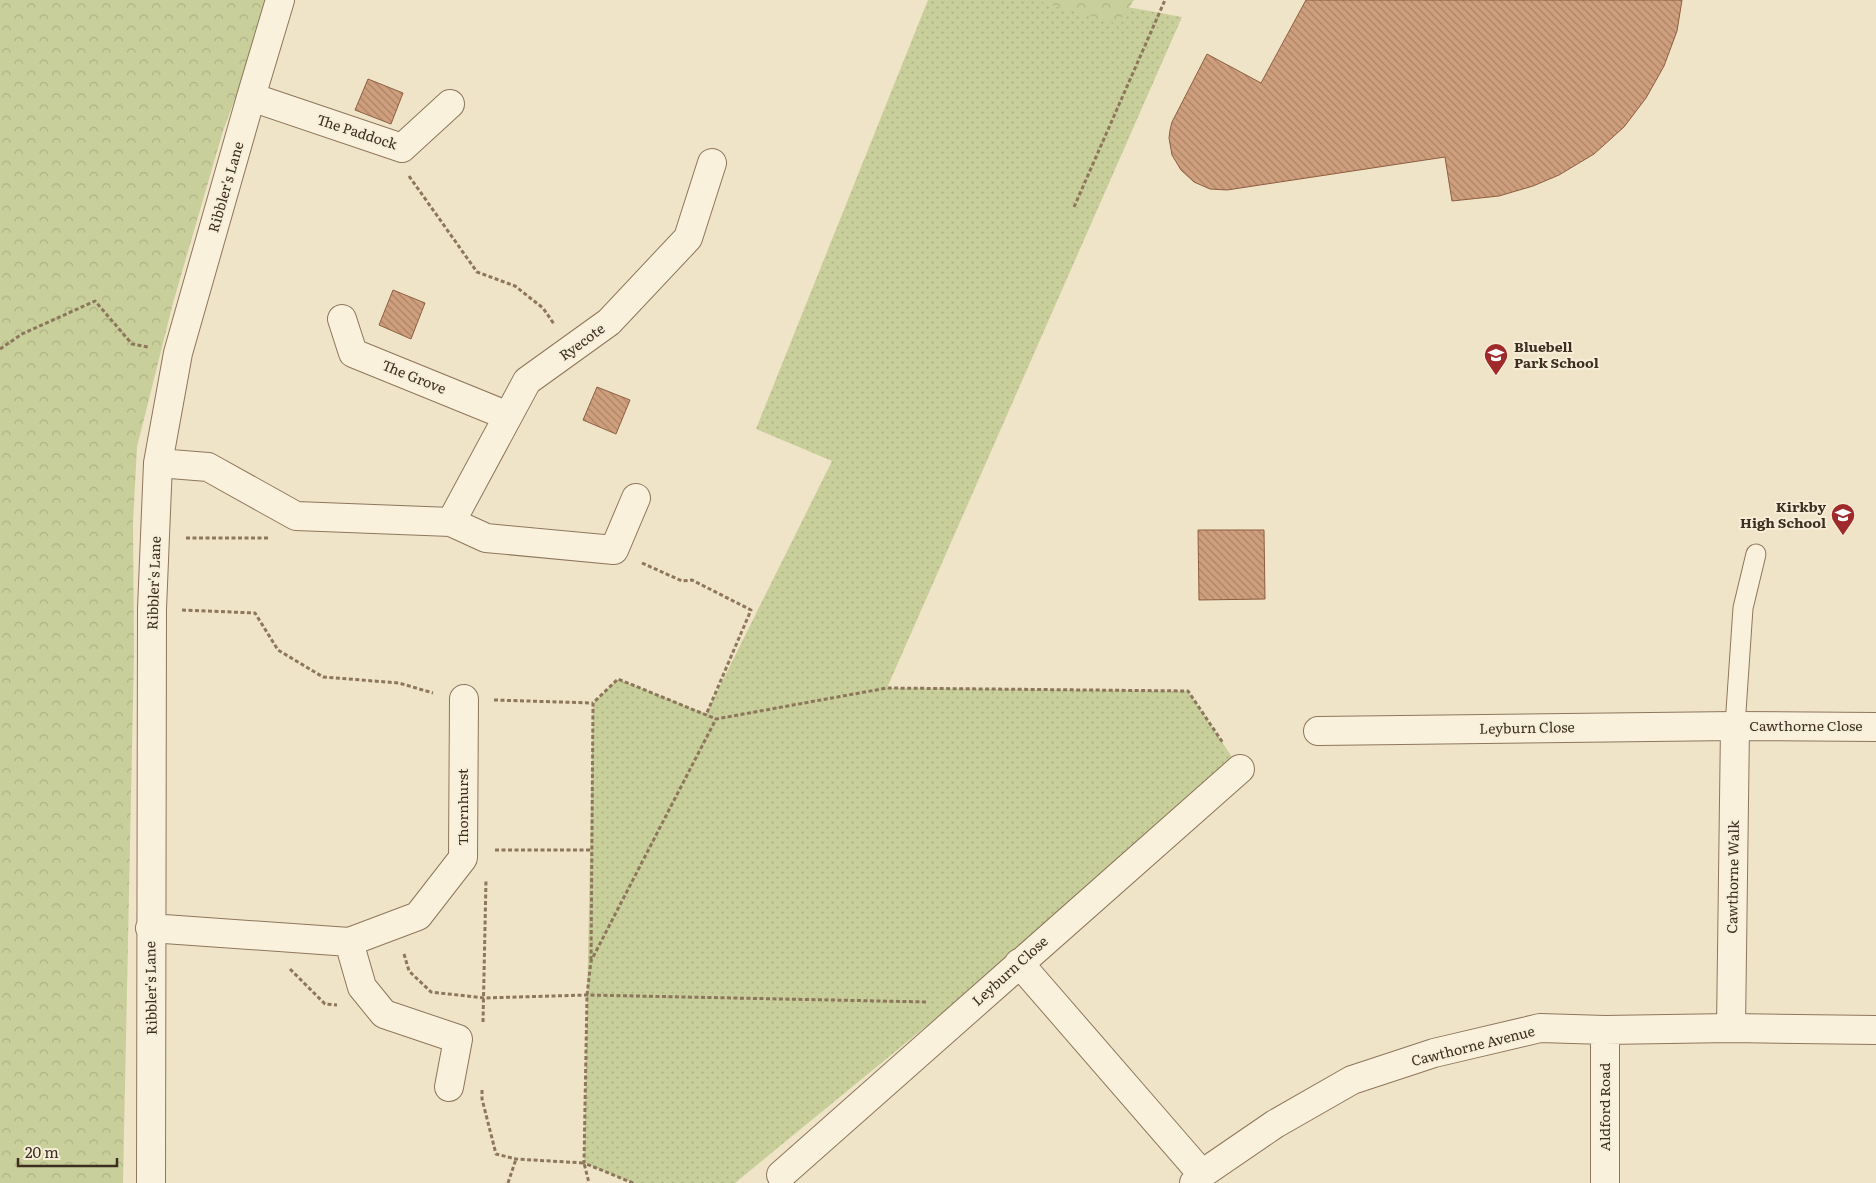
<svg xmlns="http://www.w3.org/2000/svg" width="1876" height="1183" viewBox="0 0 1876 1183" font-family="Literata,serif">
	<defs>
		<pattern id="grass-dots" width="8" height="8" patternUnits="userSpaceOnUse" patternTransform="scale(1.25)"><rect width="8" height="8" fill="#c9cf9b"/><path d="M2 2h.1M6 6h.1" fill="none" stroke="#aeb285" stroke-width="1.8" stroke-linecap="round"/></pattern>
		<pattern id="forest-crowns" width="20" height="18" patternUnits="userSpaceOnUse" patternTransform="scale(1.25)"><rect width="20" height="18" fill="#c9cf9b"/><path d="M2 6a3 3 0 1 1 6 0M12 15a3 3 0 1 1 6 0" fill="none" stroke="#aeb285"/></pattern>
		<pattern id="building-back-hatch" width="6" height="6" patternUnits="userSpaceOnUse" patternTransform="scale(1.25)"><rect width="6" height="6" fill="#cf9f7d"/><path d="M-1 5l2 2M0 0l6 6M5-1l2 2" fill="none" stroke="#a98266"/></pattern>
	</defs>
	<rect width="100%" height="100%" fill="#f0e4c8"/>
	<path fill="url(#grass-dots)" d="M928,0H1089L1182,17L887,688L1188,691L1240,769L735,1183H633L584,1163L593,703L618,679L706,714L832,461L756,429Z"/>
	<path fill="url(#forest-crowns)" d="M0,0H272L223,131L173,303L137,447L133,523L134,653L123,1183H0Z
		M1034,0H1134L1118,24Z"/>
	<path fill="url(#building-back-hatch)" stroke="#8d5f41" d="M1306,0H1682L1677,31L1664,66L1646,98L1624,127L1594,154L1559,175L1533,186L1499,196L1452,201L1445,157L1227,190L1210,189L1194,182L1181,170L1172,155L1169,138L1170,130L1172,122L1207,54L1261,83Z
		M368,79L403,93L391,124L355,110Z
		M393,290L425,303L411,339L379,325Z
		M597,387L630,400L616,434L583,420Z
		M1198,530H1264L1265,599L1199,600Z"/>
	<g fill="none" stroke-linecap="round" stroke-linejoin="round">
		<g stroke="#8d765c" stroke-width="21">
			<path id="service" d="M1735,726L1743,608L1756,554"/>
		</g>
		<g stroke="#8d765c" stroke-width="30">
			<path id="minor" d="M251,97L402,148L450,104
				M342,319L353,353L508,416
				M158,463L208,467L296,516L451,522L486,538L614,550L636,498
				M451,522L527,381L609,322L688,238L712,163
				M1318,731L1735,726L1876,727
				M150,928L349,942L418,916L463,858L464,699
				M349,942L362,987L384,1014L458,1039L449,1087
				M1019,963L1202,1174
				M1731,1028L1735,726
				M781,1175L1240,769
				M151,1183L152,609L158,463L178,353L251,97L280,0
				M1194,1183L1202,1174L1275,1124L1352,1080L1434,1053L1540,1028L1605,1030L1731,1028L1876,1030
				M1605,1183V1030"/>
		</g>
		<path stroke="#8d765c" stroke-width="3" stroke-dasharray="4 2.5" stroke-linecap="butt" d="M409,176L477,272L515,286L543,308L554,324
			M1074,207L1165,0
			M0,349L22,334L95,301L132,344L148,347
			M186,538H270
			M642,563L682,581L692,580L751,610L706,715
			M182,610L255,613L278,650L323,677L399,683L433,693
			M494,700L593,703
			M495,850H592
			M404,954L409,971L431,992L484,998L587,995L928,1002
			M591,960L593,703L618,679L716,719
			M290,969L325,1004L337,1005
			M483,1022L486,880
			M482,1090V1099L496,1154L516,1159L584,1163L589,1183
			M508,1183L516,1159
			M633,1183L584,1163L587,995L591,961L716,719L887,688L1188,691L1223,743"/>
		<use href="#service" stroke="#faf1dc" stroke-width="19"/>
		<use href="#minor" stroke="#faf1dc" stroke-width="28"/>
	</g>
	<defs>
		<g id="school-pin" transform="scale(1.25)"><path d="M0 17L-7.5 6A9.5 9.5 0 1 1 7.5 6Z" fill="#9e2a2b" stroke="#f7eed8"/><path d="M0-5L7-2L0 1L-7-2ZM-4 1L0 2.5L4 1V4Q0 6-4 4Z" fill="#fff"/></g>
	</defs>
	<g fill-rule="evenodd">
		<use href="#school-pin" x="1496" y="355"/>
		<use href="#school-pin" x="1843" y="515"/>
	</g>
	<g text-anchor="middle" stroke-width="4" stroke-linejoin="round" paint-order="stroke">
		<g font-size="14" fill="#3d2e20" stroke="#f7eed8">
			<text transform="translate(357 132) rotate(18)" y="5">The Paddock</text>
			<text transform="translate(226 187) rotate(-74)" y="5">Ribbler's Lane</text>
			<text transform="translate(582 342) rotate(-36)" y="5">Ryecote</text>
			<text transform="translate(414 377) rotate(22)" y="5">The Grove</text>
			<text transform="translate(154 583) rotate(-88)" y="5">Ribbler's Lane</text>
			<text x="1806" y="731">Cawthorne Close</text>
			<text transform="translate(1527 728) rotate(-1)" y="5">Leyburn Close</text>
			<text transform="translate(463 807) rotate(-90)" y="5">Thornhurst</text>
			<text transform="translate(1733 877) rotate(-89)" y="5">Cawthorne Walk</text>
			<text transform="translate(1010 971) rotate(-42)" y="5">Leyburn Close</text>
			<text transform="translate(151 988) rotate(-91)" y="5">Ribbler's Lane</text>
			<text transform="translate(1473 1046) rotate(-14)" y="5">Cawthorne Avenue</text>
			<text transform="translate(1605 1107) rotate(-90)" y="5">Aldford Road</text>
		</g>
		<g font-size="14" font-weight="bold" fill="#3d2e20" stroke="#f7eed8" text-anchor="start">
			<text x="1514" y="352">Bluebell<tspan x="1514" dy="16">Park School</tspan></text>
			<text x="1826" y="512" text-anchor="end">Kirkby<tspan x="1826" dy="16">High School</tspan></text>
		</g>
	</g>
	<path d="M18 1158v8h99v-8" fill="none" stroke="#3d2e20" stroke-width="2.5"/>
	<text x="25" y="1158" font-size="15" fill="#3d2e20" stroke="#f7eed8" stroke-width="4" paint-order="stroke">20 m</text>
</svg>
